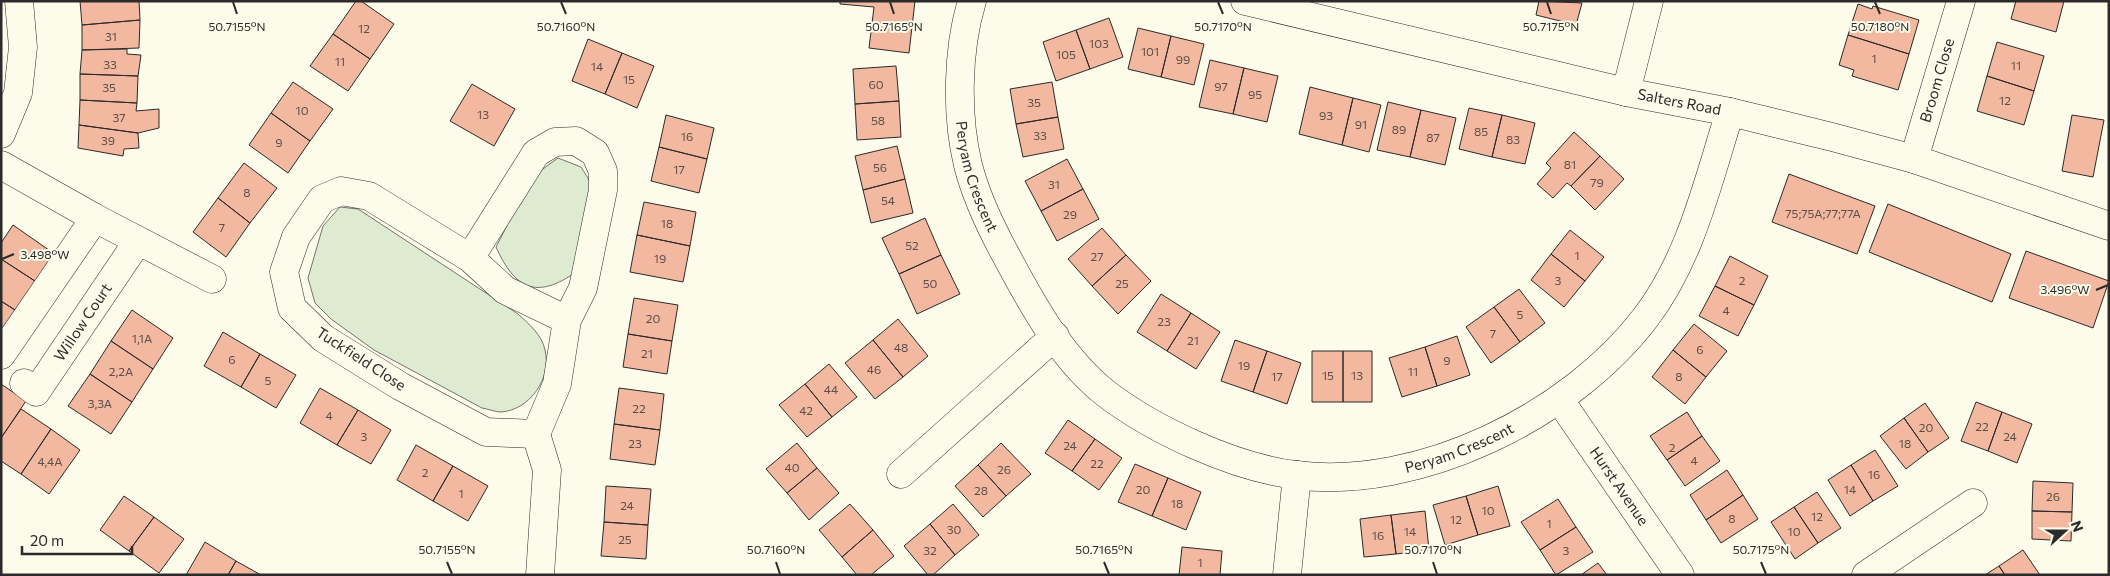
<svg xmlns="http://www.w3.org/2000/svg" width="2110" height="576" viewBox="0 0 2110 576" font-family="Commissioner,sans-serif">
	<rect width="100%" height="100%" fill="#fdfbea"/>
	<path fill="#deebd1" stroke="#74746e" d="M558,158L581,167L591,183L576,272C536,300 515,289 496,247L532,177Z
		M340,207L358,209L518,314C529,324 542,335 545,350C552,378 530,410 501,412C496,412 488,409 482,408L374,350L331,319L315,303L308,278L323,226Z"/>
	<path fill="#f2b8a0" stroke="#2b2b2b" d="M80,1H139L140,20L82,25Z
		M356,1H361L394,24L370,59L333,34Z
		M840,1H915L909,53L869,48L874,7L840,4Z
		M1539,1L1582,3L1576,25L1536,15Z
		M2016,1H2064L2056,32L2011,19Z
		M1858,4L1872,9L1873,6L1919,20L1909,54L1848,35Z
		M1109,18L1123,57L1090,69L1076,30Z
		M140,20L139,48L82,50V25Z
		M1138,28L1171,36L1161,77L1128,69Z
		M1076,30L1090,69L1056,81L1043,42Z
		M333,34L370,59L348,91L310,66Z
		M1848,35L1909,54L1898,90L1852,76L1854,70L1839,65Z
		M1171,36L1204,44L1194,85L1161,77Z
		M588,39L622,53L605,94L572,81Z
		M1997,42L2044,56L2034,91L1987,76Z
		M127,49V54L141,55L138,76L80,74L82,50Z
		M622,53L654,66L637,108L605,94Z
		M1210,60L1244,68L1233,114L1199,107Z
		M896,66L899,101L855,104L853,69Z
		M1244,68L1278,76L1267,122L1233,114Z
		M80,74L138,76L137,103L80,100Z
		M1987,76L2034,91L2024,125L1977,111Z
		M293,82L333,109L310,141L271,113Z
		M1052,82L1058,117L1016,124L1010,89Z
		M472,84L515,109L494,146L450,121Z
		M1310,87L1353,98L1342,145L1299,134Z
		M1353,98L1381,105L1369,152L1342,145Z
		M80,100L137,103L136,111L159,109V128L138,133L79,125Z
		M899,101L901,137L857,140L855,104Z
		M1388,102L1421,110L1410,157L1377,150Z
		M1469,108L1502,115L1492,157L1459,149Z
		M1421,110L1456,118L1445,165L1410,157Z
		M271,113L310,141L288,173L249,145Z
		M666,115L714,128L707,159L659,147Z
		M1502,115L1535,123L1525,164L1492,157Z
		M2072,115L2104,120L2093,177L2062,171Z
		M1058,117L1064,149L1023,157L1016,124Z
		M79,125L138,133L139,148L124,149L123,156L78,148Z
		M1574,132L1600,156L1571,186L1567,183L1553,198L1537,184L1551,168L1546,163Z
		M897,146L905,179L863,190L855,156Z
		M659,147L707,159L699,193L651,181Z
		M1600,156L1624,179L1595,210L1571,186Z
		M1067,159L1083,189L1041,211L1025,181Z
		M244,163L277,188L250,223L218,198Z
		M1789,174L1875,206L1857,254L1772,222Z
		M905,179L913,213L871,223L863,190Z
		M1083,189L1099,219L1057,241L1041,211Z
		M218,198L250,223L226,257L193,232Z
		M644,202L696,212L690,246L637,235Z
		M1888,204L2011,254L1992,302L1869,252Z
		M925,218L941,255L899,274L882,238Z
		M13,225L56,255L38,283L1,259V243Z
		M1102,228L1126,255L1092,286L1068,259Z
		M1570,230L1604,257L1585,281L1551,254Z
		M637,235L690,246L683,282L630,272Z
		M2026,251L2109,281L2093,328L2009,298Z
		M1551,254L1585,281L1564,307L1531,280Z
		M941,255L960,294L917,314L899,274Z
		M1126,255L1151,281L1118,314L1092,286Z
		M1730,256L1768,276L1754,305L1715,286Z
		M1,259L38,283L18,312L1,301Z
		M1715,286L1754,305L1738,336L1699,316Z
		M1519,289L1545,323L1520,342L1494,307Z
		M1161,294L1191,313L1167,351L1137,332Z
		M634,298L678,305L672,341L628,334Z
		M1,301L18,312L1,338Z
		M1494,307L1520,342L1491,363L1466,327Z
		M132,310L173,338L153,369L111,341Z
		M1191,313L1220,332L1196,369L1167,351Z
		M898,319L928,356L903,377L873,340Z
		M1694,324L1727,351L1706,377L1673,350Z
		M223,332L260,354L241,387L204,366Z
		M628,334L672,341L667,374L623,367Z
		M1457,336L1470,375L1437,386L1425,347Z
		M873,340L903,377L875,399L845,363Z
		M1235,340L1267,351L1253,392L1221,381Z
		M111,341L153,369L132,402L90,374Z
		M1425,347L1437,386L1402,397L1389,358Z
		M1673,350L1706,377L1685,404L1652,377Z
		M1267,351L1301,363L1287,404L1253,392Z
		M1312,351H1343V402H1312Z
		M1343,351H1372V402H1343Z
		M260,354L296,375L276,408L241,387Z
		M829,364L857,397L832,417L805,384Z
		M90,374L132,402L111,434L68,406Z
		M1,384L26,401L1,438Z
		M805,384L832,417L807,437L779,405Z
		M320,388L358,410L337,445L300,423Z
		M619,388L664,394L660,430L614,424Z
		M1976,402L2002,412L1988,451L1961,441Z
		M1925,403L1949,438L1928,452L1904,418Z
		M21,409L51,429L21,474L1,461V438Z
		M358,410L391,430L371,464L337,445Z
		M1687,412L1702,436L1667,460L1650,436Z
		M2002,412L2032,424L2017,463L1988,451Z
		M1904,418L1928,452L1906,469L1880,436Z
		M1068,420L1095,439L1072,471L1045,453Z
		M614,424L660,430L655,465L610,459Z
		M51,429L80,450L49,494L21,474Z
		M1702,436L1720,461L1685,486L1667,460Z
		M1095,439L1122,458L1099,490L1072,471Z
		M797,443L817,468L787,493L766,469Z
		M1001,443L1031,474L1006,496L978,465Z
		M416,445L453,466L433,501L397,480Z
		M1875,450L1898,486L1873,501L1851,465Z
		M1135,464L1168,478L1152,516L1118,502Z
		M978,465L1006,496L983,517L955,486Z
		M1851,465L1873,501L1850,516L1828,480Z
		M453,466L488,486L468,521L433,501Z
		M817,468L839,493L809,520L787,493Z
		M1727,470L1743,495L1706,520L1690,495Z
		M1168,478L1201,492L1186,530L1152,516Z
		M2033,481L2073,483L2072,512L2032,511Z
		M606,486L651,489L648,525L604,522Z
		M1498,486L1510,526L1478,535L1466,496Z
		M1817,492L1841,528L1818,543L1794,507Z
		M1743,495L1758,519L1721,543L1706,520Z
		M124,496L154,517L129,551L100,530Z
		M1466,496L1478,535L1445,545L1433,505Z
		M1558,499L1576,527L1540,550L1521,522Z
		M850,504L873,530L842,557L819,530Z
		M953,504L979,535L955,555L930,524Z
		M1794,507L1818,543L1795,559L1771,522Z
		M1425,511L1429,550L1396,554L1391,515Z
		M2032,511L2072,512L2071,541L2032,539Z
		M1391,515L1396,554L1364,557L1360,519Z
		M154,517L184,539L159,573L129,551Z
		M604,522L648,525L646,559L601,556Z
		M930,524L955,555L933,575H928L904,546Z
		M1576,527L1593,552L1556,575L1540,550Z
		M873,530L894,556L871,575H857L842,557Z
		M205,542L236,561L228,575H186Z
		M1182,547L1222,551L1220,575H1179Z
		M2023,550L2040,575H2005L1999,566Z
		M236,561L261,575H228Z
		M1598,563L1607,575H1581Z
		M1999,566L2005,575H1985Z"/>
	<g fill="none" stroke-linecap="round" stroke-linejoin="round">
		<g stroke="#2b2b2b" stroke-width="29">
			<g id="minor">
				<path id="s1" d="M972,1C957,50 956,116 968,165C976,197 992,230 1008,259C1033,306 1062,358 1104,392C1153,430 1233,467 1295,475C1419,491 1571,416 1646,317C1691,258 1708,181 1730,112"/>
				<path id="s2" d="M1245,1L1626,92L1730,112L1832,137L1914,159L2109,226"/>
				<path d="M1626,92L1649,1"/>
				<path d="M1,134L18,93L23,47L19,1"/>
				<path id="s3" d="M1914,159L1961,1"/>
				<path d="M1,165L95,218L212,279"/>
				<path d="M470,258L536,153L555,142L576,141L595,153L603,171V190L583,288L567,320L557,384L536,434L486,432L400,386L323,338L292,308L284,272L296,237L322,199L341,191L369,196L470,258L505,290L567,320"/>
				<path d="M1,355L95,218"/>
				<path id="s4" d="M24,383L36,392L138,241"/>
				<path id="s5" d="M1559,399L1680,575"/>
				<path d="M536,434L547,470L540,575"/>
				<path d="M901,474L1055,336"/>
				<path d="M1287,575L1297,475"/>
				<path d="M1866,575L1973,503"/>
			</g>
		</g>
		<use href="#minor" stroke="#fdfbea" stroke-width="28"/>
	</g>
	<path fill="none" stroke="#2b2b2b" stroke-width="2" d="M233,2L237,14M561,2L566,14M890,2L894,14M1218,2L1223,14M1547,2L1551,14M1875,2L1880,14M2,259L14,254M2096,290L2108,285M447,562L452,574M776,562L780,574M1104,562L1109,574M1433,562L1437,574M1761,562L1766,574"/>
	<g text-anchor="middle" stroke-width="4" stroke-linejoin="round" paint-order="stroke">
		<g font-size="12" fill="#5d4e48">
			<text x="364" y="33">12</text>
			<text x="111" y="41">31</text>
			<text x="1099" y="48">103</text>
			<text x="1150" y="56">101</text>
			<text x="1066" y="59">105</text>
			<text x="1874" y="63">1</text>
			<text x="1183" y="64">99</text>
			<text x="340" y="66">11</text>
			<text x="110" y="69">33</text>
			<text x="2016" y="70">11</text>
			<text x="597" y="71">14</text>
			<text x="629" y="84">15</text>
			<text x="876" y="89">60</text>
			<text x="1221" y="91">97</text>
			<text x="109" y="92">35</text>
			<text x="1255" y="99">95</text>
			<text x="2005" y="105">12</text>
			<text x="1034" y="107">35</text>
			<text x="302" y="115">10</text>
			<text x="483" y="119">13</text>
			<text x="1326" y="120">93</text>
			<text x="119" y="122">37</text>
			<text x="878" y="125">58</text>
			<text x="1361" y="129">91</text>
			<text x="1399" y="134">89</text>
			<text x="1481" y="136">85</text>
			<text x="1040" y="140">33</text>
			<text x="687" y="141">16</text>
			<text x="1433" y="142">87</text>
			<text x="1513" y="144">83</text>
			<text x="108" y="145">39</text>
			<text x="279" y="147">9</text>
			<text x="1570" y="169">81</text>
			<text x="880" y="172">56</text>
			<text x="679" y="174">17</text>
			<text x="1597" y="187">79</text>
			<text x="1054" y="189">31</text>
			<text x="247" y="197">8</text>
			<text x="888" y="205">54</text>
			<text x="1823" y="218">75;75A;77;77A</text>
			<text x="1070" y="219">29</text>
			<text x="667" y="228">18</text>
			<text x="222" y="232">7</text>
			<text x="912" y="250">52</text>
			<text x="1577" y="260">1</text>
			<text x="1097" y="261">27</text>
			<text x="660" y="263">19</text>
			<text x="1558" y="285">3</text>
			<text x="1742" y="285">2</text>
			<text x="930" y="288">50</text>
			<text x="1122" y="288">25</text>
			<text x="1726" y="315">4</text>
			<text x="1520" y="319">5</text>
			<text x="653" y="323">20</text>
			<text x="1164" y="326">23</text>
			<text x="1493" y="338">7</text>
			<text x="142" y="343">1,1A</text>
			<text x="1193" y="345">21</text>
			<text x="901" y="352">48</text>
			<text x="1700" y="354">6</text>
			<text x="647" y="358">21</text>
			<text x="232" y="364">6</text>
			<text x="1447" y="365">9</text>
			<text x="1244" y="370">19</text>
			<text x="874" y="374">46</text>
			<text x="121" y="376">2,2A</text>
			<text x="1413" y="376">11</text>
			<text x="1328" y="380">15</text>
			<text x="1357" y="380">13</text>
			<text x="1277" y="381">17</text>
			<text x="1679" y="381">8</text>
			<text x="268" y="385">5</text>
			<text x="831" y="394">44</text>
			<text x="100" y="408">3,3A</text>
			<text x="639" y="413">22</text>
			<text x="806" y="415">42</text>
			<text x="329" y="420">4</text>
			<text x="1982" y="431">22</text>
			<text x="1926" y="432">20</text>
			<text x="364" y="441">3</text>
			<text x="2010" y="441">24</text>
			<text x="635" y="448">23</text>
			<text x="1905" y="448">18</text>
			<text x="1070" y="450">24</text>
			<text x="1672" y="452">2</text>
			<text x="1694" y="465">4</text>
			<text x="50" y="466">4,4A</text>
			<text x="1097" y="468">22</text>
			<text x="792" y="472">40</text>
			<text x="1004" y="474">26</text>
			<text x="425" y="477">2</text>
			<text x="1874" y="479">16</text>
			<text x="1143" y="494">20</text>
			<text x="1850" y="494">14</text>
			<text x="981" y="495">28</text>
			<text x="461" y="498">1</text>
			<text x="2053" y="501">26</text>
			<text x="1177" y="508">18</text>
			<text x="627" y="510">24</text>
			<text x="1488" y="515">10</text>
			<text x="1817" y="521">12</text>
			<text x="1732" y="523">8</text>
			<text x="1456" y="524">12</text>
			<text x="1549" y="528">1</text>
			<text x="954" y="534">30</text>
			<text x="1410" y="536">14</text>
			<text x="1794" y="536">10</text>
			<text x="1378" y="540">16</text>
			<text x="625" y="544">25</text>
			<text x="930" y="555">32</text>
			<text x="1566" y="555">3</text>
			<text x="1200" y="567">1</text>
		</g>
		<g font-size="15" fill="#2b2b2b" stroke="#fdfbea">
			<text dy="5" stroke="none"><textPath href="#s3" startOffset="82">Broom Close</textPath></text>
			<text dy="5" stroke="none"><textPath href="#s2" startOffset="446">Salters Road</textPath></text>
			<text dy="5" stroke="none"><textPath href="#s1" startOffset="179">Peryam Crescent</textPath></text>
			<text dy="5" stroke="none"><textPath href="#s4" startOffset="99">Willow Court</textPath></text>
			<text transform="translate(361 359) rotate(33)" y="5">Tuckfield Close</text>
			<text dy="5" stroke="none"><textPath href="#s1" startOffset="812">Peryam Crescent</textPath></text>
			<text dy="5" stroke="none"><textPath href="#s5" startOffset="106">Hurst Avenue</textPath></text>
		</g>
	</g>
	<g font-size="12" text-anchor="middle" fill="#2b2b2b" stroke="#fdfbea" stroke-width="4" stroke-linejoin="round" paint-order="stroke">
		<text x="237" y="31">50.7155°N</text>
		<text x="566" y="31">50.7160°N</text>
		<text x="894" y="31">50.7165°N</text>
		<text x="1223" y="31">50.7170°N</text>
		<text x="1551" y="31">50.7175°N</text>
		<text x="1880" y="31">50.7180°N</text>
		<text x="45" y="259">3.498°W</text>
		<text x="2065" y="294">3.496°W</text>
		<text x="447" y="554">50.7155°N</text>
		<text x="776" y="554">50.7160°N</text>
		<text x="1104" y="554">50.7165°N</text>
		<text x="1433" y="554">50.7170°N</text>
		<text x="1761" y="554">50.7175°N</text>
	</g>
	<rect width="2110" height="576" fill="none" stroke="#2b2b2b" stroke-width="5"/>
	<g transform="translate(2065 531) rotate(69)" stroke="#fdfbea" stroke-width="4" paint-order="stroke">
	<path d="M0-4L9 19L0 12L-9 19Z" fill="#2b2b2b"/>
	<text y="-8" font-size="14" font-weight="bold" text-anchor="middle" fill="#2b2b2b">N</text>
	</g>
	<path d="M22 546v8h110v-8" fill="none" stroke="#2b2b2b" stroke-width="2.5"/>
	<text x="30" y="546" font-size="15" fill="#2b2b2b" stroke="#fdfbea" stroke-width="4" paint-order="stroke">20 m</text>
</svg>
